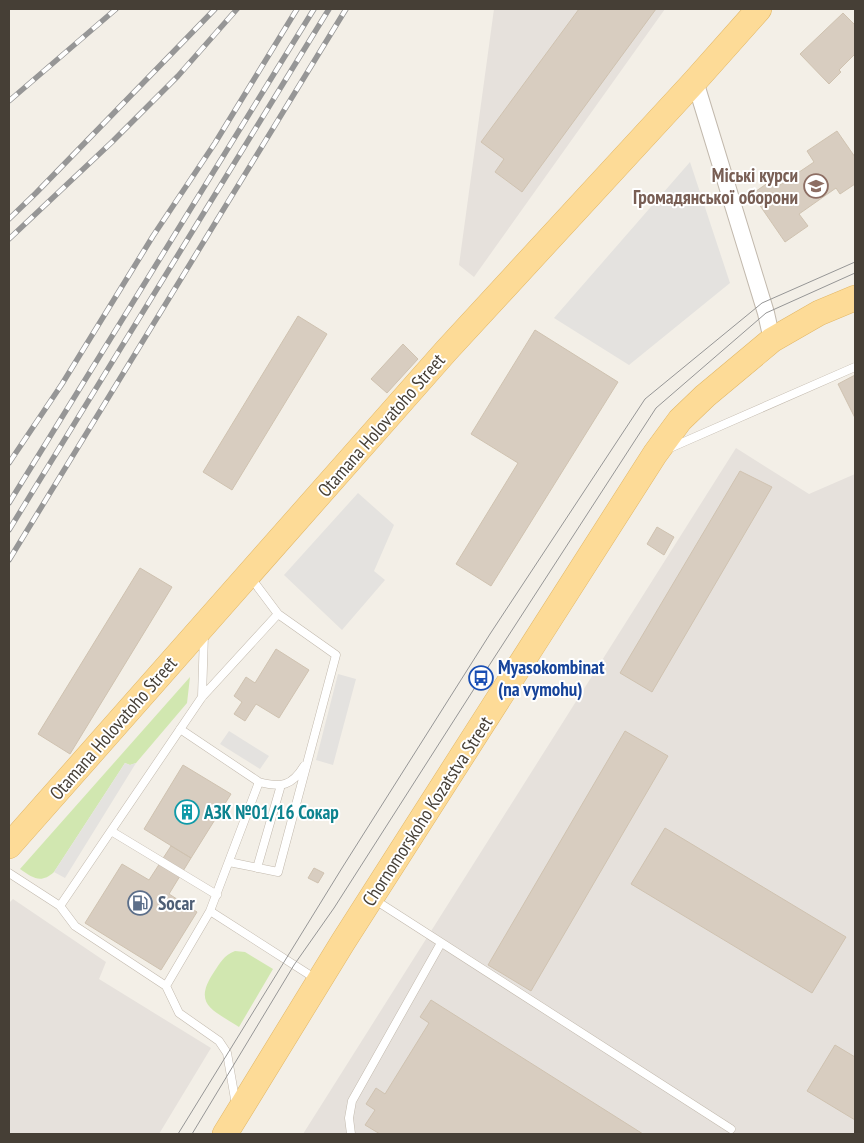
<svg xmlns="http://www.w3.org/2000/svg" width="864" height="1143" viewBox="0 0 864 1143" font-family="'PT Sans Narrow',sans-serif">
	<rect width="100%" height="100%" fill="#f3efe7"/>
	<path fill="#e6e1dc" d="M494,9H665L474,277L459,265Z
		M736,448L809,494L855,474V1134H303Z
		M13,899L106,962L99,979L211,1048L159,1134H9V903Z"/>
	<path fill="#d1e7b0" d="M190,677L187,703L136,763L130,765L125,763L54,872C41,884 33,878 20,869Z
		M235,951L245,952L273,969L239,1027C213,1010 192,1005 214,972C220,963 224,955 235,951Z"/>
	<path fill="#e4e2df" d="M690,162L730,283L629,365L554,318Z
		M358,493L394,525L374,571L385,580L342,630L284,575Z
		M338,674L356,679L333,765L316,760Z
		M229,731L269,756L260,769L220,744Z
		M125,763L130,765L136,763L65,878L54,872Z"/>
	<path fill="#d8cdc0" stroke="#cfc2b0" d="M579,9H656L522,192L495,172L504,159L481,142Z
		M843,13L855,25V54L839,70L841,72L829,84L800,54Z
		M837,131L855,157V184L840,194L836,188L799,214L808,226L785,242L752,194L772,180L777,187L814,162L807,151Z
		M298,316L327,334L232,490L203,472Z
		M535,330L618,382L491,586L456,564L518,463L471,434Z
		M403,344L418,359L387,393L371,379Z
		M855,375V418L838,384Z
		M740,471L772,487L652,692L620,673Z
		M657,527L674,537L664,555L647,544Z
		M140,568L172,587L70,754L38,734Z
		M276,649L309,670L279,718L256,704L245,721L234,714L242,702L234,696L246,677L255,683Z
		M625,731L668,756L531,991L488,965Z
		M183,765L231,794L191,858L144,829Z
		M665,828L846,937L812,993L631,884Z
		M171,846L191,858L169,894L197,912L161,970L85,923L122,864L149,880Z
		M314,868L324,873L318,883L308,878Z
		M431,1000L643,1134H380L365,1125L375,1110L366,1104L376,1088L385,1094L429,1023L420,1017Z
		M835,1045L855,1057V1120L807,1091Z"/>
	<g fill="none" stroke-linecap="round" stroke-linejoin="round">
		<g stroke="#c2b9ad" stroke-width="9">
			<path id="service" d="M670,448L855,367
				M202,697L204,634
				M180,729L259,782C281,788 292,786 304,766
				M111,831L217,895
				M229,862L278,872L336,655L278,614L251,578
				M257,868L281,785
				M9,873L60,906L75,926L166,986L179,1013L219,1041L227,1053L236,1105
				M375,900L731,1129
				M60,906L202,697L278,614
				M210,911L316,979
				M166,986L210,911L259,782
				M351,1134L349,1118L352,1101L441,943"/>
		</g>
		<g stroke="#c2b9ad" stroke-width="18">
			<path id="minor" d="M695,81L766,313L772,340"/>
		</g>
		<g stroke="#e2b766" stroke-width="26">
			<path id="primary" d="M9,846L446,351L695,81L759,9
				M225,1134L343,942L655,454L680,420L705,396L772,340L819,313L855,298"/>
		</g>
		<use href="#service" stroke="#fff" stroke-width="8"/>
		<use href="#minor" stroke="#fff" stroke-width="16"/>
		<use href="#primary" stroke="#fddb97" stroke-width="25"/>
		<path stroke="#969696" stroke-width="1" d="M178,1134L342,868L490,634L645,399L762,303L855,262
			M192,1134L294,965L334,908L481,678L656,408L766,313L855,273"/>
		<g stroke="#969696" stroke-width="5.5">
			<path id="rail" d="M9,101L116,9
				M9,219L36,193L215,9
				M9,239L112,142L178,76L237,9
				M9,463L62,384L153,236L215,143L297,9
				M9,503L314,9
				M9,530L329,9
				M9,560L346,9"/>
		</g>
		<use href="#rail" stroke="#fff" stroke-width="4" stroke-dasharray="11" stroke-linecap="butt"/>
	</g>
	<defs>
		<g id="school-ring" transform="scale(1.25)"><circle r="9.5" fill="#fff" stroke="#8d6e63" stroke-width="1.5"/><path d="M0-5L7-2L0 1L-7-2ZM-4 1L0 2.5L4 1V4Q0 6-4 4Z" fill="#8d6e63"/></g>
		<g id="bus-ring" transform="scale(1.25)"><circle r="9.5" fill="#fff" stroke="#1a4fb4" stroke-width="1.5"/><path d="M-5-6H5V4H4V6H2V4H-2V6H-4V4H-5ZM-3.5-4V0h7V-4ZM-3.5 1.2v1.5H-2V1.2ZM2 1.2v1.5H3.5V1.2Z" fill="#1a4fb4"/></g>
		<g id="building-ring" transform="scale(1.25)"><circle r="9.5" fill="#fff" stroke="#0f9aa8" stroke-width="1.5"/><path d="M-4-6H4V6H1V3H-1V6H-4ZM-2.5-4.3h1.7v1.8h-1.7ZM.8-4.3h1.7v1.8H.8ZM-2.5-1h1.7V.8h-1.7ZM.8-1h1.7V.8H.8Z" fill="#0f9aa8"/></g>
		<g id="fuel-ring" transform="scale(1.25)"><circle r="9.5" fill="#fff" stroke="#5c6f8a" stroke-width="1.5"/><path d="M-5.5-6h7V0h2V4h1.3V-2.5L3-4.5l.8-.8L6-3V5H2.5V1h-1V6h-7ZM-4.2-4.7v3.2H.2V-4.7Z" fill="#5c6f8a"/></g>
	</defs>
	<g fill-rule="evenodd">
		<use href="#school-ring" x="816" y="186"/>
		<use href="#bus-ring" x="481" y="678"/>
		<use href="#building-ring" x="187" y="812"/>
		<use href="#fuel-ring" x="140" y="903"/>
	</g>
	<g text-anchor="middle" stroke-width="4" stroke-linejoin="round" paint-order="stroke">
		<g font-size="19" font-weight="bold" fill="#785e54" stroke="#fff" text-anchor="end">
			<text x="798" y="182">Міські курси<tspan x="798" dy="22">Громадянської оборони</tspan></text>
		</g>
		<g font-size="19" fill="#463f36" stroke="#fff">
			<text transform="translate(381 425) rotate(-49)" y="7">Otamana Holovatoho Street</text>
			<text transform="translate(113 728) rotate(-49)" y="7">Otamana Holovatoho Street</text>
			<text transform="translate(427 811) rotate(-57)" y="7">Chornomorskoho Kozatstva Street</text>
		</g>
		<g font-size="19" font-weight="bold" fill="#164399" stroke="#fff" text-anchor="start">
			<text x="498" y="674">Myasokombinat<tspan x="498" dy="22">(na vymohu)</tspan></text>
		</g>
		<g font-size="19" font-weight="bold" fill="#0d838f" stroke="#fff" text-anchor="start">
			<text x="204" y="819">АЗК №01/16 Сокар</text>
		</g>
		<g font-size="19" font-weight="bold" fill="#4e5e75" stroke="#fff" text-anchor="start">
			<text x="158" y="910">Socar</text>
		</g>
	</g>
	<rect width="864" height="1143" fill="none" stroke="#463f36" stroke-width="20"/>
</svg>
